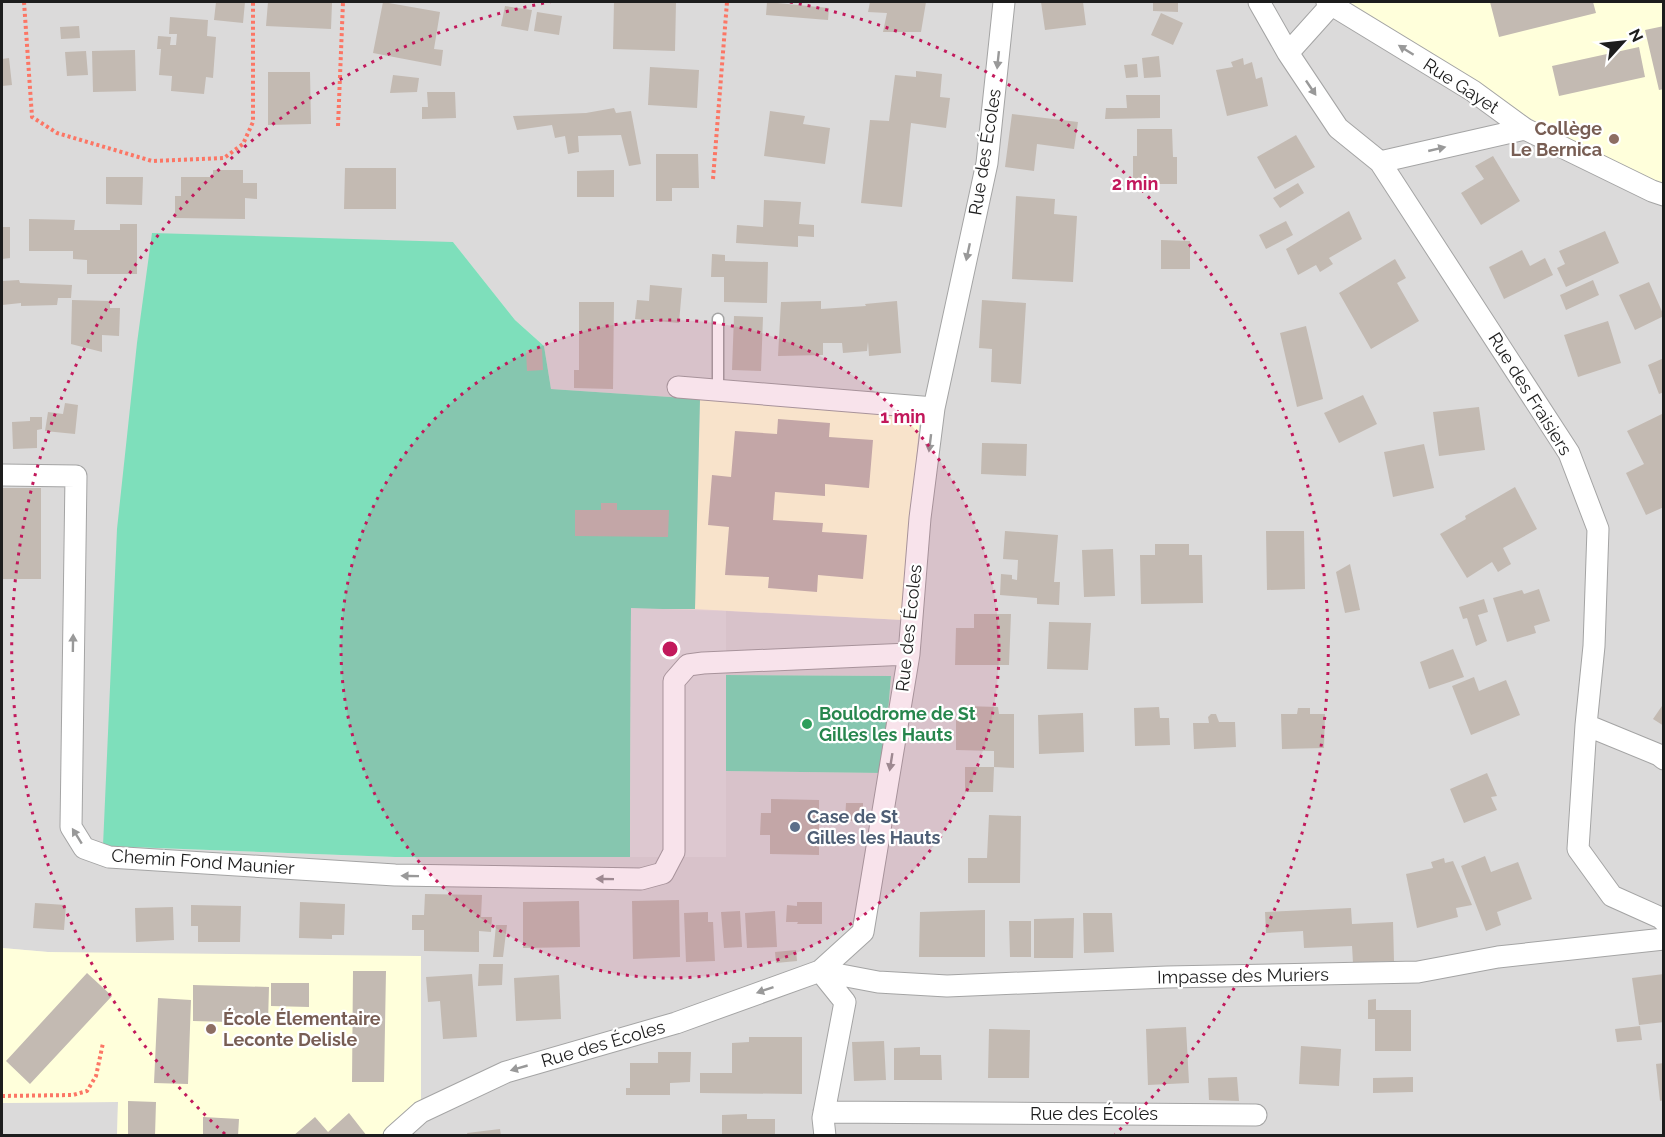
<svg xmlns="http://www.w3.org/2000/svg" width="1665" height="1137" viewBox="0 0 1665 1137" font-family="Raleway,sans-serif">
	<rect width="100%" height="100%" fill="#eeeae2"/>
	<path fill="#dbdada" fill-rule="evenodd" d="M2,2H1663V1135H394L48,952L2,948ZM453,242L515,320L544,346L551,389L700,399L903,620L726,611V675L891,676L883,773L726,771V857H395L104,846Z
		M118,1102L117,1135H2V1103Z"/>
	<path fill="#ffffdb" d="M1340,2H1663V193L1654,189L1477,88Z
		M700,399L920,415L903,620L695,609Z
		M2,948L48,952L421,956V1112L394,1135L117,1136L118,1102L2,1103Z"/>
	<path fill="#7edfbb" d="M152,233L453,242L515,320L544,346L551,389L700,399L695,609H631L630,857H395L103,846L117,529L137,343Z
		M726,675L891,676L883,773L726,771Z"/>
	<path fill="#e1e1e1" d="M631,608L726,611V857H630Z"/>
	<path fill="#c3bab2" d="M216,2H245L243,23L214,20Z
		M268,2L332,3L331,29L266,26Z
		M383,2L440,12L434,49L443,50L441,66L373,53Z
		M614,2H676L675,51L613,49Z
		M767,2L829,8L828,20L766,15Z
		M870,2H926L921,32H883L887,13L868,12Z
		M1041,2H1083L1086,25L1045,30Z
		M1153,2H1178V12L1153,11Z
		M1490,2H1593L1596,13L1499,37Z
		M505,6L532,10L528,31L501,26Z
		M537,12L562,16L559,35L534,31Z
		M1161,13L1183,23L1173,45L1151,35Z
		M170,17L208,20L207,36L216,37L213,78L206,77L204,94L171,91L172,76L159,75L161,49H157L158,36L171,37L170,45H176L177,34H169Z
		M79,26L80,38L61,39L60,27Z
		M1664,26V89L1659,90L1645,30Z
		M1639,47L1645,77L1559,96L1552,66Z
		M135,50L136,91L93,92L92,51Z
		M86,51L88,75L67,76L65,52Z
		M1159,56L1161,77L1144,78L1142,58Z
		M9,58L12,85L2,86V59Z
		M1243,58L1244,65L1252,62L1256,79L1262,77L1268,106L1227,116L1216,70L1233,67L1231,62Z
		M1137,64L1138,77L1126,78L1124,65Z
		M650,67L699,70L697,108L648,105Z
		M916,71L942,74L940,97L950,98L946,128L911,123L902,207L861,203L870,120L889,121L895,75L916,77Z
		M268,72H310L311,124L268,125Z
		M393,75L419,78L417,92L390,93Z
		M427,92H455L456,118L422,119V107H428Z
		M1126,95H1160V118L1105,119L1106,108H1127Z
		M614,108L616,113L631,111L641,164L629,166L621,135L578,136L579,152L568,154L565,136L555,138L552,125L517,130L513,116L586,113Z
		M770,111L805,116L803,124L830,128L825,164L764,156Z
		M1012,114L1078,122L1074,149L1037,144L1034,171L1005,167Z
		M1137,129H1172L1173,157H1177V184H1133V156H1137Z
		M1296,135L1315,167L1275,189L1257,157Z
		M656,154H698L699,188H672V201H656Z
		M1493,156L1520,201L1481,225L1461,193L1484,179L1475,166Z
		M345,168H396V209H344Z
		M213,170H243V183H257V199L245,198V219L175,218V196H181V177H213Z
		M614,170V197H577V171Z
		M106,177H143L142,205L106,204Z
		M1298,183L1304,193L1280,208L1273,198Z
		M1016,196L1055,199L1054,214L1077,216L1073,282L1012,279Z
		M764,200L801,202L799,224L814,225V237L798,236V247L736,243L737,225L763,227Z
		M1349,211L1362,239L1329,258L1333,264L1320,272L1316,265L1298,275L1286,249Z
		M29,219L75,220L74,230H120V224H137V274H87V260L73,259V251H29Z
		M1286,221L1293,235L1266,249L1259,235Z
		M2,227H10V258L2,259Z
		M1605,231L1619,263L1566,287L1557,268L1565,264L1559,251Z
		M1161,240L1190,241V269H1161Z
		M1522,250L1530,266L1545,258L1553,275L1504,299L1489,267Z
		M712,254L725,255V261L768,262L767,303L724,302V277H711Z
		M1395,259L1406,278L1397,283L1419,321L1371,349L1339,293Z
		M19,280L20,283L72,285L71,298H58L57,305L21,306V303L2,305V281Z
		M1593,280L1599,295L1566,310L1560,295Z
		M1649,282L1664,316L1635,330L1619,295Z
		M650,285L682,288L679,323L635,319L637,300L649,301Z
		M72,300L110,301V308H120L119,336L102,335V352L71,344Z
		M982,300L1026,303L1021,384L991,382L992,349L979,348Z
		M821,301V309L866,306L865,304L897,301L901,353L869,356L868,342L867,351L843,353L842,343H823V355L778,356L781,302Z
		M579,302H614L613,389L574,388V370H579Z
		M734,316L763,317L761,371L732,370Z
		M1608,321L1621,363L1578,377L1564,335Z
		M1306,326L1323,399L1297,407L1280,333Z
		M542,349L543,370L527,371L526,350Z
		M1664,358V392L1659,394L1648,365Z
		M1363,395L1377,424L1339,443L1324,413Z
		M65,403L78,405L75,434L45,431L48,412L63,414Z
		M1479,407L1485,450L1439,456L1433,412Z
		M1662,414L1664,418V507L1646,515L1626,473L1644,464L1627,431Z
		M30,417H42V429L37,430V448L13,449L12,422L30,421Z
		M778,419L830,423L829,437L873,440L869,488L825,484V496L775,492L773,520L823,523L822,532L867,535L863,579L818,575L817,592L768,588L769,577L725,575L729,527L708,525L712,475L731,477L735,431L777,434Z
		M982,443L1027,444L1026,476L981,474Z
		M1424,444L1434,488L1393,497L1384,452Z
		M1515,487L1537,529L1503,548L1511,564L1498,572L1492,562L1467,578L1440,534L1466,519L1465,516Z
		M2,488H41V579H2Z
		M601,503H617V510H669L668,537L575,536V510H601Z
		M1005,531L1058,535L1054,582H1060L1059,605L1037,604V598L1000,595L1001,574L1012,575V579L1017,580L1018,560L1003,559Z
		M1266,531H1304L1305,589L1267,590Z
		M1155,544H1189V555H1202L1203,603L1141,604L1140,555H1155Z
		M1113,549L1115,596L1084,597L1082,550Z
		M1350,564L1360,610L1345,613L1336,572Z
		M1539,589L1550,621L1534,626L1536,633L1507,642L1493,598L1522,590L1524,594Z
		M1484,599L1488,612L1478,615L1487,641L1476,646L1467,618L1463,619L1459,607Z
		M974,614H1011L1009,665H955L956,628H974Z
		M1049,622L1091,623L1088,670L1047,669Z
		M1453,649L1464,677L1429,689L1420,662Z
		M1474,677L1479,691L1506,680L1520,715L1471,735L1452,686Z
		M1664,703V726L1653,719Z
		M964,706L998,707L999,714H1014V768L994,767V751L956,750V720H964Z
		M1159,707L1160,718H1169L1170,745L1135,746L1134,708Z
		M1298,708H1310V714H1325L1324,748L1282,749L1281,714H1297Z
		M1083,713L1084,752L1039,754L1038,715Z
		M1211,714H1216L1219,722H1235L1236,747L1194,749L1193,723H1209L1208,717Z
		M965,767H994L993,792H965Z
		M1487,773L1497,796L1491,797L1497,810L1464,823L1450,789Z
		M771,799L819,800V855L770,854V835H760L761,813H771Z
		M846,803H863V821H845Z
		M989,815L1021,816L1020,883H968V858H987Z
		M1485,856L1491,872L1518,862L1532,899L1497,912L1501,925L1486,931L1461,866Z
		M1444,858L1445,863L1453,861L1472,905L1456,908L1458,917L1417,928L1406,874L1433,868L1431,862Z
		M425,894L482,895L481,917H492L491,932L479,931V952L424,951V930H412V915H424Z
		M679,900L680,957L633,959L632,901Z
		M579,901L580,947L523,948V902Z
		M300,902L345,904L344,935H332V939L299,938Z
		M797,902H822V924H797L798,922H786L787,905L797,906Z
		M35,903L66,905L64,930L33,928Z
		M191,905L241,906L240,942H198V926H191Z
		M173,907L174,940L136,942L135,908Z
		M1351,908L1352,924L1393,922L1394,961L1353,963L1352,946L1304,948L1303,931L1266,933L1265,912Z
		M985,910V957H919L920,912Z
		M740,911L742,947L724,948L721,912Z
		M775,911L777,947L747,948L745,913Z
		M708,912V922H713L715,961L686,962L684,913Z
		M1083,913H1112L1114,952L1084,953Z
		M1074,918L1073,958H1034V919Z
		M1009,921H1031V957H1010Z
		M496,925H507L503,957H493Z
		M796,950L797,961L776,963L775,952Z
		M479,964H503L502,985L478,986Z
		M353,971H386L384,1082H352Z
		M87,973L112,996L30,1084L6,1061Z
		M472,974L477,1037L443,1039L440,1001L428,1002L426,977Z
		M1664,974V1022L1639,1025L1632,978Z
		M559,975L561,1019L516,1021L514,978Z
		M271,983H309V1007L271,1006Z
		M193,985L269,987L268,1023L193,1021Z
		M158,998L191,1000L188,1084L154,1083Z
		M1376,999V1010H1411V1051H1375V1019H1368V1000Z
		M1640,1026L1642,1040L1617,1042L1615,1029Z
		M1186,1027L1189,1083L1148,1085L1146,1029Z
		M989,1029L1030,1030L1029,1078H988Z
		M749,1037H802V1094L700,1093V1073H732V1043L749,1042Z
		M884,1041L886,1080L854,1081L852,1042Z
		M1301,1046L1341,1049L1339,1086L1299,1084Z
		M920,1047V1055H941L942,1080H894V1048Z
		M658,1052H691L690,1082L670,1083V1095H626V1088H630V1063H658Z
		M1664,1063V1100L1660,1101L1656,1064Z
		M1237,1077L1239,1101L1209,1100L1208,1078Z
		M1413,1077V1092L1373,1093V1078Z
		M128,1101L156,1102L155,1136H128Z
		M349,1113L367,1136H293L315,1117L328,1132Z
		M747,1114V1119H775V1136H722V1115Z
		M203,1117L239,1119L238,1136H203Z
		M500,1129L501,1136H468L467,1133Z"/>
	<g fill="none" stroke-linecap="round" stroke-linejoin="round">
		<g stroke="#a4a4a4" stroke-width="13">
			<path id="lane" d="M718,319V391"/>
		</g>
		<g stroke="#a4a4a4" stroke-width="23">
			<path id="street" d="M1259,2L1288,53L1338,128L1380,162L1569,453L1598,529L1594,646L1586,725L1578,849L1612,896L1661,918L1664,921
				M1327,2L1473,91L1525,129L1652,191L1664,195
				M1288,53L1332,4
				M1380,162L1525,129
				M678,387L934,408
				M2,475L76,476L71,827L84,848L109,857L395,875L641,879L663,873L674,852V681L688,665L703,663L909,654
				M1586,725L1659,755L1664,759
				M820,971L878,982L947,986L1167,977L1418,972L1498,957L1664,939
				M820,971L845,1002L823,1118L825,1136
				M824,1112L1256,1115
				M394,1136L421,1112L506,1072L676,1023L820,971L863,932L909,654L920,518L934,408L987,163L1004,2"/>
		</g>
		<path stroke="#fc7665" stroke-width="4" stroke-dasharray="3 3" stroke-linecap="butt" d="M24,2L32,117L57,133L152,161L224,158L243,144L253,122V2
			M338,126L343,2
			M713,179L727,2
			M2,1096L73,1095L87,1091L96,1076L103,1043"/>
		<use href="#lane" stroke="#fff" stroke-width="10"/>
		<use href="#street" stroke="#fff" stroke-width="21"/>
	</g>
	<defs><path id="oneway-solid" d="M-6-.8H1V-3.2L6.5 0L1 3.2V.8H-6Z" transform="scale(1.5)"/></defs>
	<g fill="#999">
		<use href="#oneway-solid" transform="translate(1406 50) rotate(-148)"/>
		<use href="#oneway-solid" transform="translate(998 60) rotate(96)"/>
		<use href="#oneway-solid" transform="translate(1311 88) rotate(56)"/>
		<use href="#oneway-solid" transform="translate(1437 149) rotate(-13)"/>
		<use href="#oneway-solid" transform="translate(968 252) rotate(102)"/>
		<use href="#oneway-solid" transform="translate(930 443) rotate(97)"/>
		<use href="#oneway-solid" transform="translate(73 643) rotate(-89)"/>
		<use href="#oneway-solid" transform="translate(891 762) rotate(99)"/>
		<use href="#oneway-solid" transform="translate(77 836) rotate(-122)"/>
		<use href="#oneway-solid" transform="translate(410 876) rotate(-179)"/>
		<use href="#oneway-solid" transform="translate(605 879) rotate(-179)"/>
		<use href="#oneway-solid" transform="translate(765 990) rotate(161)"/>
		<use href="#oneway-solid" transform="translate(519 1068) rotate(164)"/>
	</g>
	<circle cx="670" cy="649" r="329" fill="#c2185b" fill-opacity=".12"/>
	<g fill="none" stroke="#c2185b" stroke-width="3" stroke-dasharray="3 6">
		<circle cx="670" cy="649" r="329"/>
		<path d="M225 1134A658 658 0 0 1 550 2M790 2A658 658 0 0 1 1115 1134"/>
	</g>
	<g fill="#8d6e63" stroke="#fff" stroke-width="2">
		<circle cx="1614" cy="139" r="6"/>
		<circle cx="211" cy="1029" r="6"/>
	</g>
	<circle fill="#2e9e5b" stroke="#fff" stroke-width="2" cx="807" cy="724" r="6"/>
	<circle fill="#5c6f8a" stroke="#fff" stroke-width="2" cx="795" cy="827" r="6"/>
	<g text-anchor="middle" stroke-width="4.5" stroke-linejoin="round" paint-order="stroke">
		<g font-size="18" fill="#1d1d1d" stroke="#fff">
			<text transform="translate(1461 86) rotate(33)" y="6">Rue Gayet</text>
			<text transform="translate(985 152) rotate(-81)" y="6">Rue des Écoles</text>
			<text transform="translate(1530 394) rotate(58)" y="6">Rue des Fraisiers</text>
			<text transform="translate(909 628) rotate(-84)" y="6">Rue des Écoles</text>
			<text transform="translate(203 862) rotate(4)" y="6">Chemin Fond Maunier</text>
			<text transform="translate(1243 976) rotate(-1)" y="6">Impasse des Muriers</text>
			<text transform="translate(603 1044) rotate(-16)" y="6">Rue des Écoles</text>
			<text x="1094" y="1120">Rue des Écoles</text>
		</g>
		<g font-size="18" font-weight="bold" fill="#785e54" stroke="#fff" text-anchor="end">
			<text x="1602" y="135">Collège<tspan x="1602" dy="21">Le Bernica</tspan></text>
			<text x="223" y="1025" text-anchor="start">École Élementaire<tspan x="223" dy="21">Leconte Delisle</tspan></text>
		</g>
		<g font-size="18" font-weight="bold" fill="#27864d" stroke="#fff" text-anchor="start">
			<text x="819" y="720">Boulodrome de St<tspan x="819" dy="21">Gilles les Hauts</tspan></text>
		</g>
		<g font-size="18" font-weight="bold" fill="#4e5e75" stroke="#fff" text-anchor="start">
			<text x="807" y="823">Case de St<tspan x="807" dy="21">Gilles les Hauts</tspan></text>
		</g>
	</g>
	<circle cx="670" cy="649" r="9" fill="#c2185b" stroke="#fff" stroke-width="3"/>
	<g font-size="18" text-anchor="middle" font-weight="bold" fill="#c2185b" stroke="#fff" stroke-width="4.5" stroke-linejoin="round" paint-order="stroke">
		<text x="1135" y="190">2 min</text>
		<text x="903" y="423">1 min</text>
	</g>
	<rect width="1665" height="1137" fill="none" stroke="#1d1d1d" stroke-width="6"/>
	<g transform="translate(1623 42) rotate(63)" stroke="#ffffff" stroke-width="4.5" paint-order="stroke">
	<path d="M0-4.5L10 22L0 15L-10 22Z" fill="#1d1d1d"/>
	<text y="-9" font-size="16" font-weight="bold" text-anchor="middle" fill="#1d1d1d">N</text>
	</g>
</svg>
